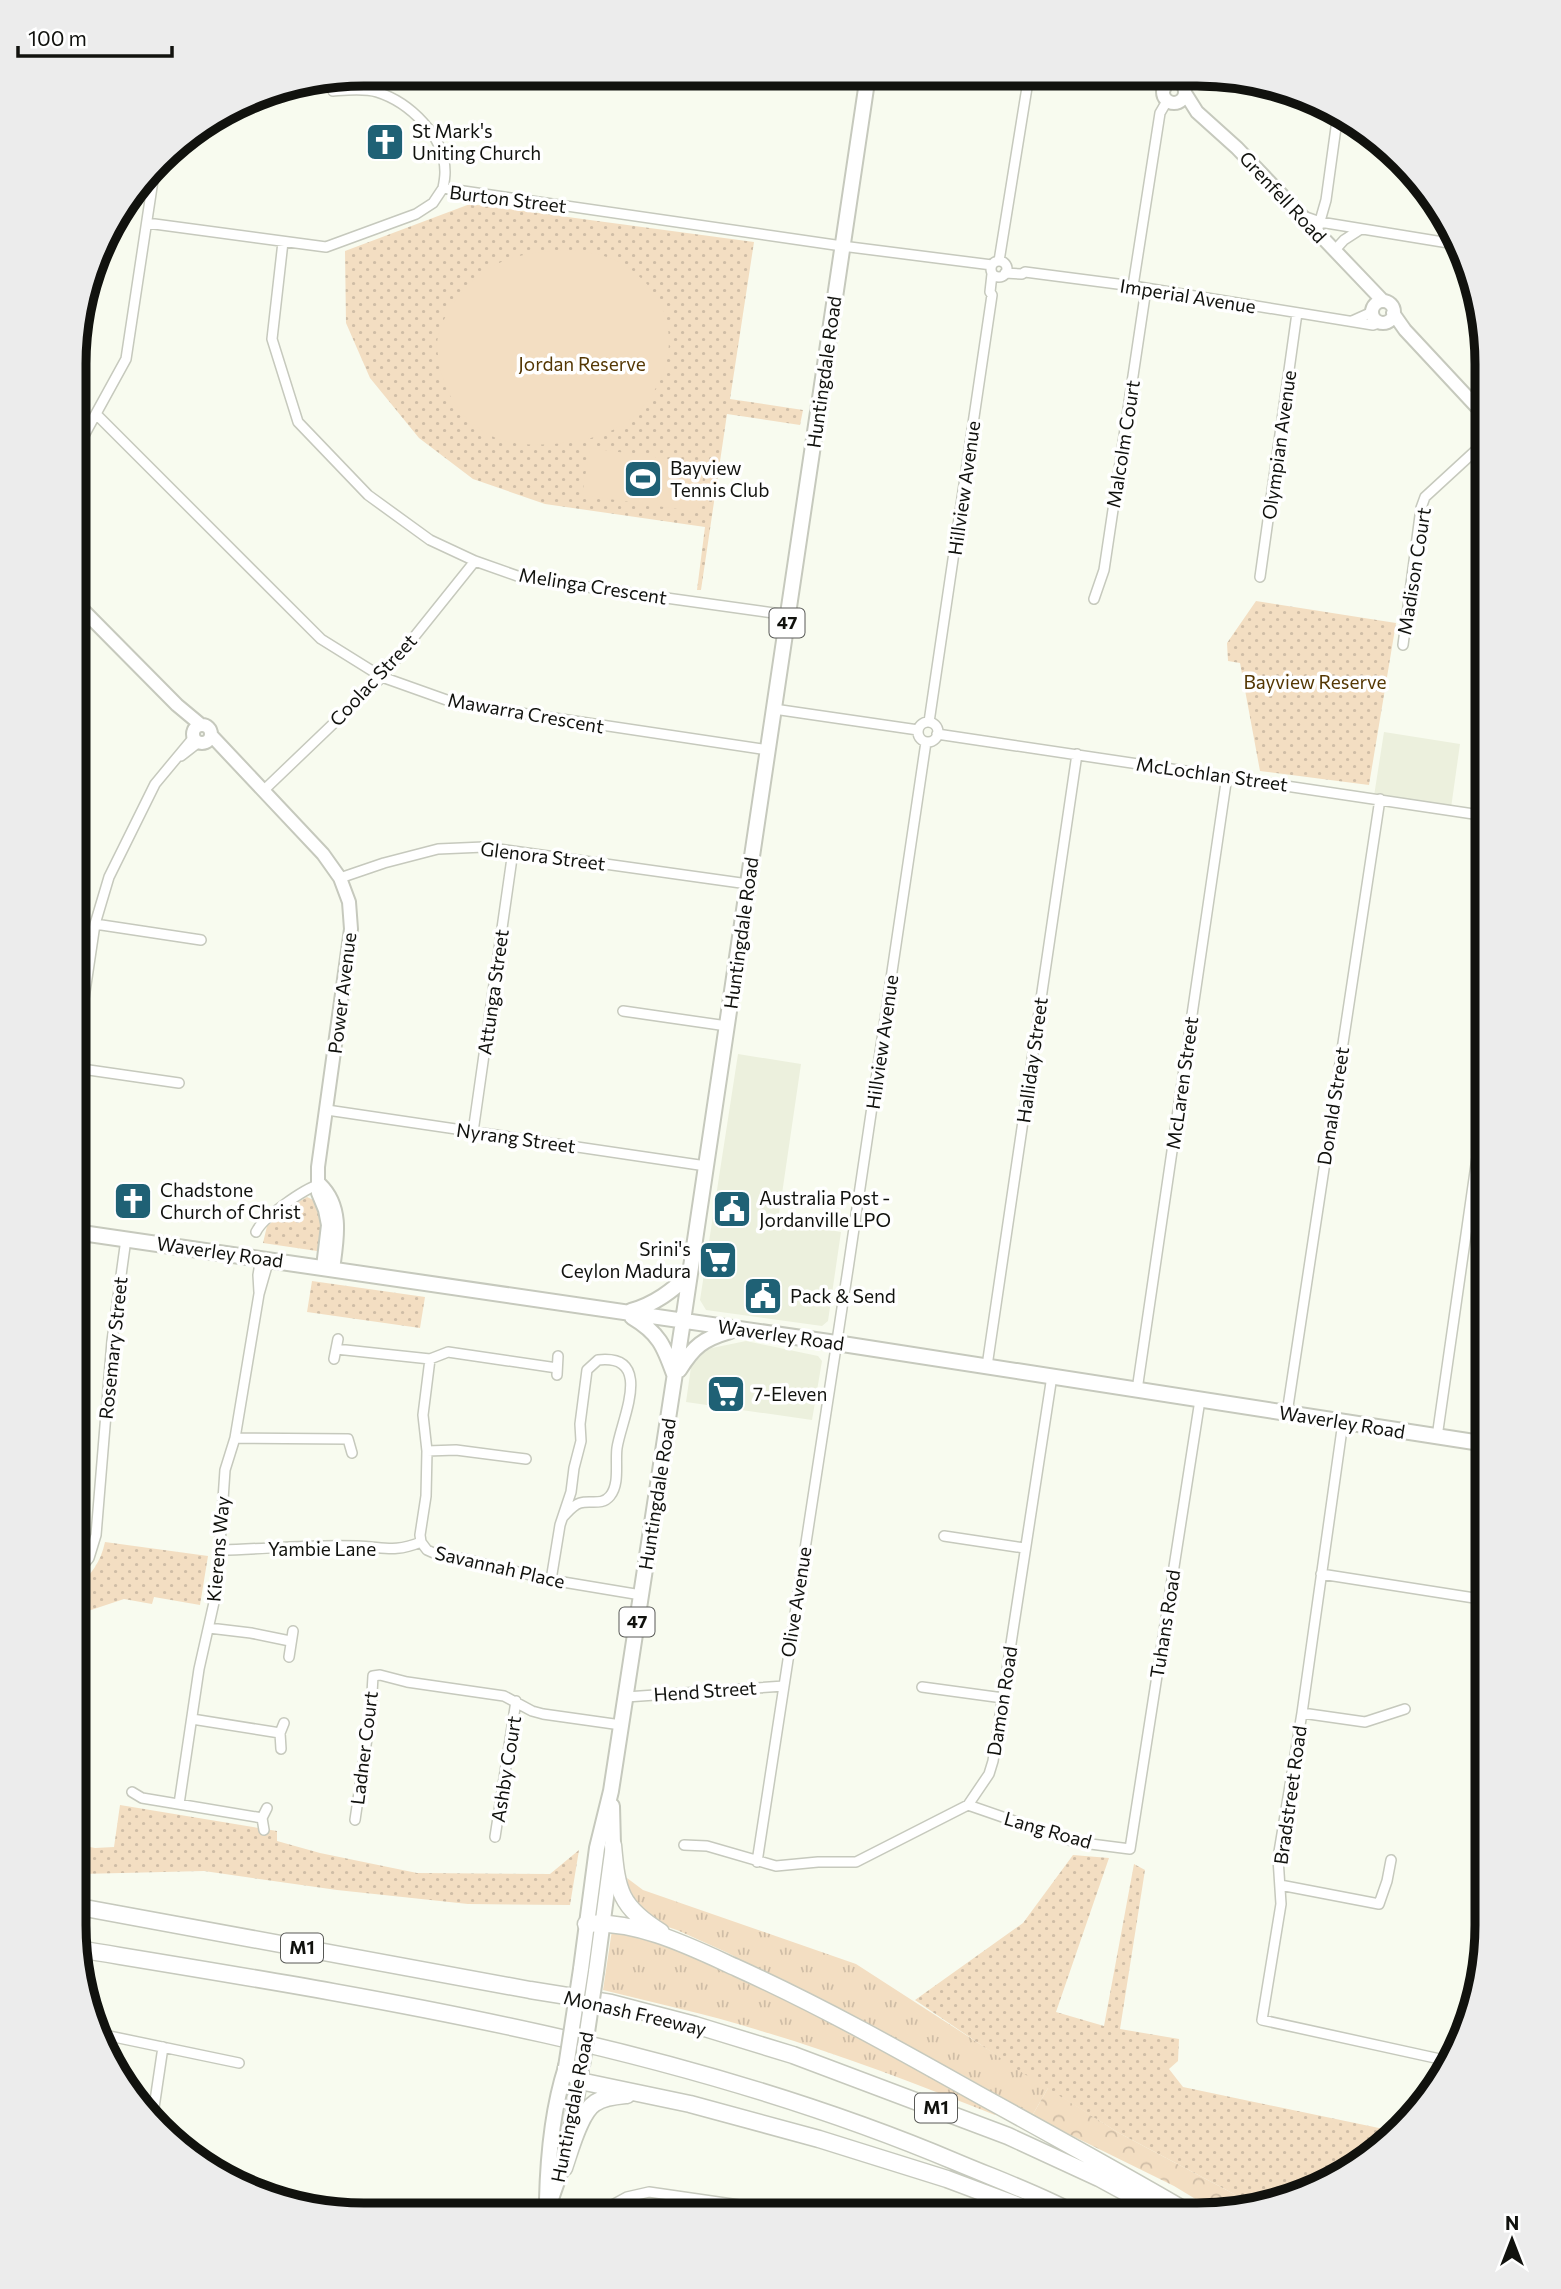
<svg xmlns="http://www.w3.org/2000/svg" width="1561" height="2289" viewBox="0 0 1561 2289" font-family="Commissioner,sans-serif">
	<defs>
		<pattern id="grass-tufts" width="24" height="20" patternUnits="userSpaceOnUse" patternTransform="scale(1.75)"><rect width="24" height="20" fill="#f3dec2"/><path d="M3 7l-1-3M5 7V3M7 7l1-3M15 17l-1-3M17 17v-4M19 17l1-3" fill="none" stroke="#cfbda6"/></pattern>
		<pattern id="forest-crowns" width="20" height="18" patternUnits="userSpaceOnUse" patternTransform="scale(1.75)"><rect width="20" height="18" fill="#f3dec2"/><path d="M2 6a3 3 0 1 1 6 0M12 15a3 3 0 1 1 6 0" fill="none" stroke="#cfbda6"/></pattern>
		<pattern id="park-dots" width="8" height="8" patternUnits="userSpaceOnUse" patternTransform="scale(1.75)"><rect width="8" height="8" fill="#f3dec2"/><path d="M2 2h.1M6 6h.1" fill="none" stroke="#cfbda6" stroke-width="1.8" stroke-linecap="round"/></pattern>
	</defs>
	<rect width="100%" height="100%" fill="#f8fbef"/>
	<path fill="#ecf0dd" d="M1384,732L1460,744L1451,808L1374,796Z
		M738,1054L801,1064L778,1221L841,1232L828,1321L822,1326L706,1310L700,1300Z
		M746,1341L818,1356L822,1361L812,1420L686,1402L691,1367L707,1349Z"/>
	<path fill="url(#grass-tufts)" d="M627,1878L643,1890L856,1964L1048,2088L1032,2116L961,2074L959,2077L728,1953L677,1930L647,1920L630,1896Z
		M612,1930H622L693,1955L814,2011L997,2111L995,2115C917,2084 839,2054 758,2030C707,2014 655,2003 603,1990Z"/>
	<path fill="url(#forest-crowns)" d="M1048,2088L1119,2133L1253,2204L1217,2212L1174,2186L1032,2116Z"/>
	<path fill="url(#park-dots)" d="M470,204L754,242L730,399L803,410L800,425L727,414L701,590H697L705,527L545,504L473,479L419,438L370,378L346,323L345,251Z
		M1256,601L1396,623L1369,785L1260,771L1240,663L1228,661L1227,643Z
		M307,1197L318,1202L324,1216L320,1248L317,1251L263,1243L267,1226L295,1204Z
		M312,1281L425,1297L420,1328L307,1312Z
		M105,1542L208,1556L200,1605L154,1597L152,1604L124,1599L76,1615L74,1588C91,1577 101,1561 105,1542Z
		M120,1805L277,1831V1841L320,1853L417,1873L550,1874L579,1850L570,1905L468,1904L337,1890L204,1871L81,1874L74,1872V1844L95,1848L114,1847Z
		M1073,1855L1109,1858L1056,2012L1104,2026L1134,1864L1145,1870L1120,2029L1179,2039L1178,2061L1169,2069L1183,2087L1398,2132L1374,2155L1309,2193L1253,2204L1119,2133L1018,2070L915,2000L1023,1923Z"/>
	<path fill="#f3dec2" d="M573,250C592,253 613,256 629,268C680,305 681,366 639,411C621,431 589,441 562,443C545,445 527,446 509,442C470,433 443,398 439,359C438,354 436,348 437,343C440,319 459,291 478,276C504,254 541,251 573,250Z
		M590,448L705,464L698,512L582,495Z"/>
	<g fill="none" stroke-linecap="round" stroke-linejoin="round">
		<g stroke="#c6c9bd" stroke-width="12">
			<path id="street" d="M331,79L333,91C347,90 364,88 377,92C409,102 445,136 445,172C445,177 444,183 443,188
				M1182,84L1186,76
				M1303,216L1320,222L1461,245
				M147,223L326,247L416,214L433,203L443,188L842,246L992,265
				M1318,228L1326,200L1338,113
				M283,242L272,339L298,422L368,495L430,540L475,561L523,578L788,615
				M1334,251L1344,240L1361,229
				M991 269a8 8 0 1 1 16 0a8 8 0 1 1-16 0Z
				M999,261L1029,75
				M1005,273L1022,274L1025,272L1133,286L1373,325L1382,322
				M1133,286L1160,113L1167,101
				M1352,321L1372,312
				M97,415L321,639L382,677L455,703L768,750
				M76,450L126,359L155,167
				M1260,577L1297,313
				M1094,599L1104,570L1146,289
				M1403,645L1421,508L1425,497L1487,440
				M774,709L918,730
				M929,722L992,295L990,292L992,274
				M918 732a10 10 0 1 1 20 0a10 10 0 1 1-20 0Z
				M937,734L1487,816
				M181,756L199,742
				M263,791L382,677L475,561
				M340,878L384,863L438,849L484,847L748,884
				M95,924L201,940
				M75,928L93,933
				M623,1011L727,1026
				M75,1059L95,924L109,877L155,784L194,737
				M75,1068L179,1083
				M327,1110L706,1166
				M473,1132L513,851
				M256,1232C263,1217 304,1189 320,1184
				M259,1292L258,1275L261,1258
				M336,1349L430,1359L448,1352L557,1368
				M334,1359L338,1339
				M430,1359L423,1415L427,1451L426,1496L420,1535L421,1542L427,1550L436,1554L468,1560L551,1580L641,1595
				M987,1366L1077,754
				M557,1375L558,1356
				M1137,1390L1227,776
				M1287,1413L1380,799
				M1343,1422L1302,1713L1278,1858L1281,1904L1262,2020L1449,2061
				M1437,1437L1487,1088
				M235,1438L348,1439L352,1453
				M427,1451L456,1450L526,1459
				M944,1536L1024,1548
				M222,1550C266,1549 313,1544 357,1546C385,1547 394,1553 421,1542
				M1321,1574L1487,1600
				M74,1576L89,1558L96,1535L112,1341L126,1239
				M551,1580L560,1525L571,1492L574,1468L581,1441L580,1424L587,1370L598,1360C655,1354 621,1420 617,1448C615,1463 620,1484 610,1496C602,1506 590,1500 580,1503C573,1505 568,1512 563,1517
				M209,1628L251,1633L290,1641
				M289,1657L293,1631
				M922,1687L1003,1698
				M626,1697L784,1686
				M1302,1713L1365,1722L1405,1709
				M192,1719L280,1733
				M74,1723C89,1701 82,1670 74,1646
				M281,1749L280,1733L284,1723
				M132,1792L142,1798L262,1818
				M179,1804L199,1669L217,1589L225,1470L235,1438L259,1294L269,1259
				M968,1805L1075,1842L1130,1849L1200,1400
				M355,1820L371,1711L373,1676L380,1675L407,1682L504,1696L532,1711L543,1714L621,1725
				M264,1830L262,1818L267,1808
				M495,1837L516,1701
				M684,1845L707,1846L776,1866L818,1862H856L968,1805L989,1774L993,1761L1052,1376
				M757,1862L848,1269L926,742
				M1280,1885L1379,1904L1387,1881L1391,1860
				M95,2033L239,2063
				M152,2121L163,2047
				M596,2214L627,2197L649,2192L802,2214"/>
		</g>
		<g stroke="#c6c9bd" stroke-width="16">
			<path id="secondary" d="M1154,76L1164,89
				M1163 92a11 11 0 1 1 22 0a11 11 0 1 1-22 0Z
				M1185,93L1197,112L1237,148L1383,301
				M1372 312a11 11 0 1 1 22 0a11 11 0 1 1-22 0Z
				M1393,313L1405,330L1487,418
				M76,603L177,705L201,725
				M193 734a9 9 0 1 1 18 0a9 9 0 1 1-18 0Z
				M211,735L323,854L340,878L349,902L351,929L318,1167V1193L325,1210L328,1225L323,1267
				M320,1184C344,1207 337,1240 333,1269"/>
		</g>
		<g stroke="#c6c9bd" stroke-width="18">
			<path id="primary" d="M75,1232L836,1343L1487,1444
				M631,1311C655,1304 672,1291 690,1274
				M632,1317C659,1333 664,1346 674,1374
				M679,1370C694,1346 703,1339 730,1331
				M581,1969L597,1848L611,1791L683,1321L868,75
				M596,1972L613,1845L612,1806
				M569,2139L581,2072
				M547,2200C548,2158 553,2107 566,2067
				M546,2213L565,2159"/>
		</g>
		<g stroke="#c6c9bd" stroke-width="19">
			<path id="highway" d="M613,1845C617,1891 620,1907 661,1932
				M74,1906L530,1990L611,2003L695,2025L793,2055L1008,2136L1099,2178L1167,2215
				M586,1924C638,1920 691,1947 737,1968C821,2006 901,2051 981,2096C1052,2135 1123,2174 1193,2215
				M78,1949C375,1998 677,2044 956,2162C996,2179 1039,2194 1077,2215
				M566,2067L580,2081L690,2104L819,2139L947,2179L1043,2215
				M564,2168C570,2151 580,2112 595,2103C604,2097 617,2096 627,2095"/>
		</g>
		<use href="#street" stroke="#fff" stroke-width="9"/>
		<use href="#secondary" stroke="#fff" stroke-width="12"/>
		<use href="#primary" stroke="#fff" stroke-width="14"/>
		<use href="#highway" stroke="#fff" stroke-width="16"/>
		<g stroke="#c6c9bd" stroke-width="18" stroke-linecap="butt">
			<path id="primary-bridge" d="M582,2066L596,1972
				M566,2067L581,1969"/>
		</g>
		<use href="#primary-bridge" stroke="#fff" stroke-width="14"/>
	</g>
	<defs>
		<g id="church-square" transform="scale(2.0125)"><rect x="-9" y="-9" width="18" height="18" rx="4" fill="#1f6175" stroke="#fff"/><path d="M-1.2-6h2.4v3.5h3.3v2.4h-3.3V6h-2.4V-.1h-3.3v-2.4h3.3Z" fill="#fff"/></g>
		<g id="stadium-square" transform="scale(2.0125)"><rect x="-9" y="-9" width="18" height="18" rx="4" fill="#1f6175" stroke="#fff"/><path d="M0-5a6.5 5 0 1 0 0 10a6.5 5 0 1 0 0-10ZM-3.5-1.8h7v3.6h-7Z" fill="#fff"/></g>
		<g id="civic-square" transform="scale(2.0125)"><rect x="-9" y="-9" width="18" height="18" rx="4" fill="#1f6175" stroke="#fff"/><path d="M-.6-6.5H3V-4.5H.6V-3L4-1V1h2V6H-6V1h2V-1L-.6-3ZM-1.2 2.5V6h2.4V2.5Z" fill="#fff"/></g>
		<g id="supermarket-square" transform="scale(2.0125)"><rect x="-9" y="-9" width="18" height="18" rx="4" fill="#1f6175" stroke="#fff"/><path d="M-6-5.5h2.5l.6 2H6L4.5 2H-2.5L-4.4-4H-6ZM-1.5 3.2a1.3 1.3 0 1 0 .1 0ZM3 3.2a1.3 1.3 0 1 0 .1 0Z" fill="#fff"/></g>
	</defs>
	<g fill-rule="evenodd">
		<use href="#church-square" x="385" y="142"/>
		<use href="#stadium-square" x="643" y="479"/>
		<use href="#church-square" x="133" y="1201"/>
		<use href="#civic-square" x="732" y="1209"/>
		<use href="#supermarket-square" x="718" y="1260"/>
		<use href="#civic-square" x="763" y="1296"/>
		<use href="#supermarket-square" x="726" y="1394"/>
	</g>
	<g text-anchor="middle" stroke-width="7" stroke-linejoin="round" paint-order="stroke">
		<g fill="#fff" stroke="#585956" stroke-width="2">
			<rect x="769.5" y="608.5" width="35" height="29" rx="5"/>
			<rect x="619.5" y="1607.5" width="35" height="29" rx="5"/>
			<rect x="281" y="1933.5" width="42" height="29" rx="5"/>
			<rect x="915" y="2093.5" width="42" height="29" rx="5"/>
		</g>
		<g font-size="18" font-weight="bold" fill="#11120e">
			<text x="787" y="629">47</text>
			<text x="637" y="1628">47</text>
			<text x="302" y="1954">M1</text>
			<text x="936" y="2114">M1</text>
		</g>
		<g font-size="19" fill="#11120e" stroke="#fff" text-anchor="start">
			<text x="412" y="138">St Mark's<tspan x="412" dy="22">Uniting Church</tspan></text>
			<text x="670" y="475">Bayview<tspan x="670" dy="22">Tennis Club</tspan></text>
			<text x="160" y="1197">Chadstone<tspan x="160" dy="22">Church of Christ</tspan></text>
			<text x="759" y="1205">Australia Post -<tspan x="759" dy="22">Jordanville LPO</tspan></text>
			<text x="691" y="1256" text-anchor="end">Srini's<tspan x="691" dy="22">Ceylon Madura</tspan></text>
			<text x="790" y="1303">Pack &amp; Send</text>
			<text x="753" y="1401">7-Eleven</text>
		</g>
		<g font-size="19" fill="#11120e" stroke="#fff">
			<text transform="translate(1283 197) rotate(47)" y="7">Grenfell Road</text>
			<text transform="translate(508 199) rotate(7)" y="7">Burton Street</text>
			<text transform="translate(1188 296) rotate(9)" y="7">Imperial Avenue</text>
			<text transform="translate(824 372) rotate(-82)" y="7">Huntingdale Road</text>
			<text transform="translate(1123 444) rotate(-81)" y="7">Malcolm Court</text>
			<text transform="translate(1279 445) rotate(-82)" y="7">Olympian Avenue</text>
			<text transform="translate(964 488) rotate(-82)" y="7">Hillview Avenue</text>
			<text transform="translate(1414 571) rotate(-81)" y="7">Madison Court</text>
			<text transform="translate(593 586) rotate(9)" y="7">Melinga Crescent</text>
			<text transform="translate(373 680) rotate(-47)" y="7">Coolac Street</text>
			<text transform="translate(526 713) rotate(10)" y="7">Mawarra Crescent</text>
			<text transform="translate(1212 774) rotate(8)" y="7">McLochlan Street</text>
			<text transform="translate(543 856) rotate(7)" y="7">Glenora Street</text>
			<text transform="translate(741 933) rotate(-82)" y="7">Huntingdale Road</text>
			<text transform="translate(493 992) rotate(-82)" y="7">Attunga Street</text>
			<text transform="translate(342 993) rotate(-83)" y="7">Power Avenue</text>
			<text transform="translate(882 1042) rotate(-82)" y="7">Hillview Avenue</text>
			<text transform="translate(1032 1060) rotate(-82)" y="7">Halliday Street</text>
			<text transform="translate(1182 1083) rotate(-82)" y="7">McLaren Street</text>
			<text transform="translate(1333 1106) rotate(-81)" y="7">Donald Street</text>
			<text transform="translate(516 1138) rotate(8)" y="7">Nyrang Street</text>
			<text transform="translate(220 1252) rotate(8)" y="7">Waverley Road</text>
			<text transform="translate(781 1335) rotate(8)" y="7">Waverley Road</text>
			<text transform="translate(113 1348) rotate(-84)" y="7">Rosemary Street</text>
			<text transform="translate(1342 1422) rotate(9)" y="7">Waverley Road</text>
			<text transform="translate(657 1494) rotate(-81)" y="7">Huntingdale Road</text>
			<text transform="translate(218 1549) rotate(-85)" y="7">Kierens Way</text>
			<text x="322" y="1556">Yambie Lane</text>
			<text transform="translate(500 1567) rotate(13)" y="7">Savannah Place</text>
			<text transform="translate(796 1602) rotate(-81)" y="7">Olive Avenue</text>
			<text transform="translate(1165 1624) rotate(-81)" y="7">Tuhans Road</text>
			<text transform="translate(705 1691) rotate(-4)" y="7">Hend Street</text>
			<text transform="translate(1002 1701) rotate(-81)" y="7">Damon Road</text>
			<text transform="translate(364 1748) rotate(-83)" y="7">Ladner Court</text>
			<text transform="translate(506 1769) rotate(-81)" y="7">Ashby Court</text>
			<text transform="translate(1290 1795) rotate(-82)" y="7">Bradstreet Road</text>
			<text transform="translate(1048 1830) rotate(16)" y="7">Lang Road</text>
			<text transform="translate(635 2013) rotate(13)" y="7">Monash Freeway</text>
			<text transform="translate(572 2107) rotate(-79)" y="7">Huntingdale Road</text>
		</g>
		<g font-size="19" fill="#543703" stroke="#fff">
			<text x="582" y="371">Jordan Reserve</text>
			<text x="1315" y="689">Bayview Reserve</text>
		</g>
	</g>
	<path d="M0 0H1561V2289H0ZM364 86H1197A278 278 0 0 1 1475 364V1925A278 278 0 0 1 1197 2203H364A278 278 0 0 1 86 1925V364A278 278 0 0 1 364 86Z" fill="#ececec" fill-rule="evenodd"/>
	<path fill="none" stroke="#11120e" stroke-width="9" d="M364 86H1197A278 278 0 0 1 1475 364V1925A278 278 0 0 1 1197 2203H364A278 278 0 0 1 86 1925V364A278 278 0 0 1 364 86Z"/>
	<g transform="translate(1512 2240)" stroke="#ffffff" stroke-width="5" paint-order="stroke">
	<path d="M0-5L12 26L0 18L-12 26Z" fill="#11120e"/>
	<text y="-10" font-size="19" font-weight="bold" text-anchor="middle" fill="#11120e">N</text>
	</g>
	<path d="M18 46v10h154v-10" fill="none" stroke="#11120e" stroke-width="3.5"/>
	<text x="28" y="46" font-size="21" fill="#11120e" stroke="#ffffff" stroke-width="5" paint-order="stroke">100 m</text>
</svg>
